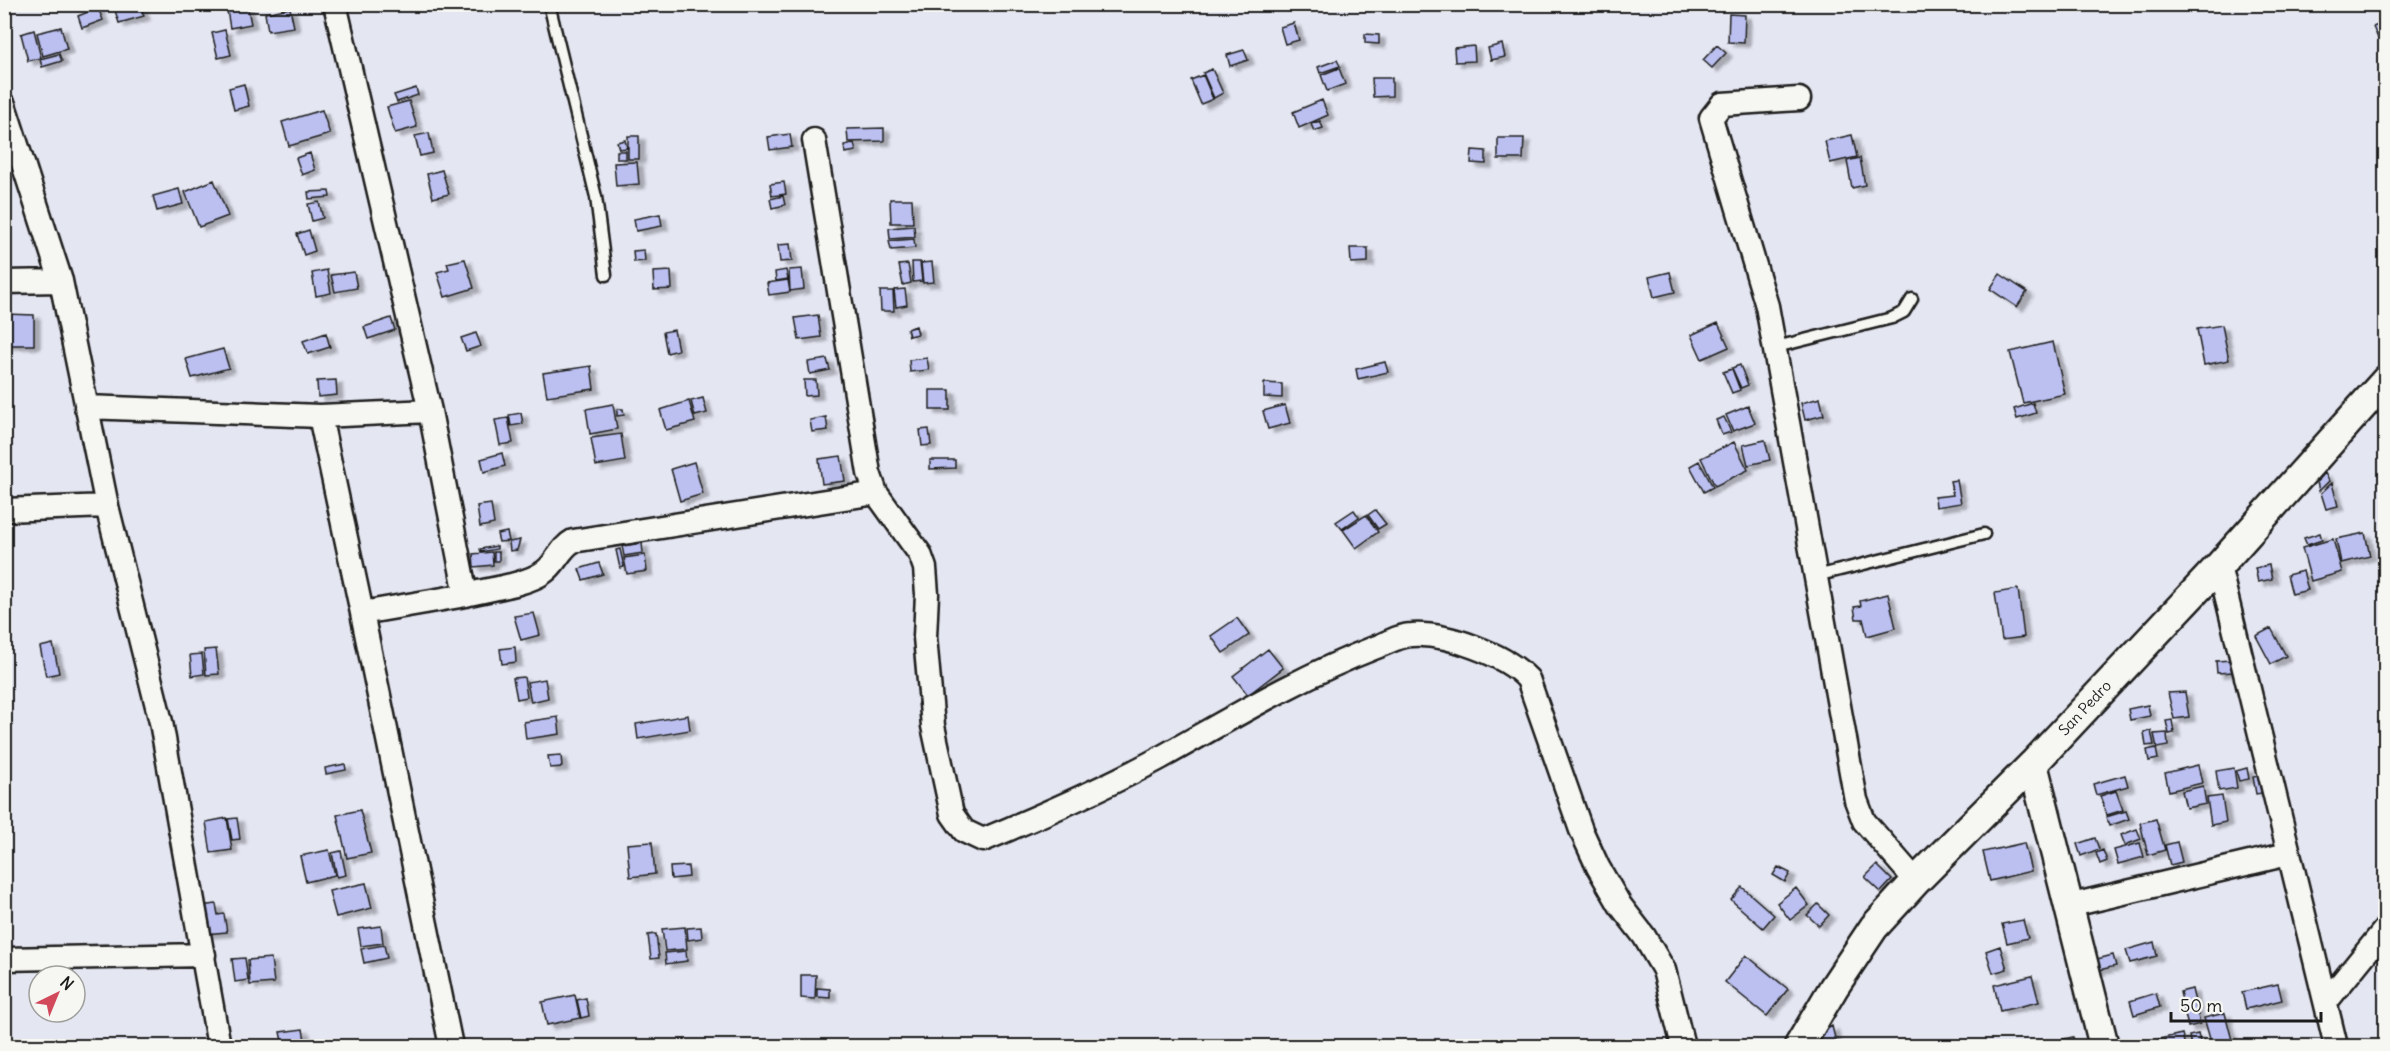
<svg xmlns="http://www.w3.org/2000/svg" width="2390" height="1051" viewBox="0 0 2390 1051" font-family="Delius,sans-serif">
	<defs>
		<filter id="shadow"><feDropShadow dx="6" dy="4" stdDeviation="1.5" flood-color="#0004"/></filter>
	</defs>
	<rect width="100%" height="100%" fill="#e4e6f2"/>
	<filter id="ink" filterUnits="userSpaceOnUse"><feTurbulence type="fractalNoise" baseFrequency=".0167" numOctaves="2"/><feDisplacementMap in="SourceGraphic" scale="12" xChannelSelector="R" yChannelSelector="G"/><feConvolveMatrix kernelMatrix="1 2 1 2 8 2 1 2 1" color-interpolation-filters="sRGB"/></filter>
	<g filter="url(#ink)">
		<path fill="#bbc0f1" stroke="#1c1c1c" stroke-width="1.5" filter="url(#shadow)" d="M113,4H140L144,16L119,23Z
			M226,4H247L251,24L230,28Z
			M98,8L103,20L82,28L78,16Z
			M290,8L294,27L268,31L265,13Z
			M1729,14L1745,15L1744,43L1728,42Z
			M2386,22V43L2381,45L2373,27Z
			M1294,23L1299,40L1285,44L1280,27Z
			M61,27L67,49L43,56L37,33Z
			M34,30L41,58L28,61L21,34Z
			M225,30L231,55L218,58L212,33Z
			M1365,34L1379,35V44L1365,43Z
			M1502,44L1505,57L1491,60L1488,48Z
			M1717,45L1726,53L1712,68L1703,60Z
			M1474,46L1475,61L1455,62L1454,48Z
			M1244,50L1248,60L1230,66L1227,55Z
			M59,54L62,61L42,67L40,59Z
			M1337,60L1340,66L1320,73L1318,67Z
			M1339,68L1345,84L1327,91L1321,75Z
			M1212,69L1223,93L1214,98L1203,73Z
			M1203,75L1213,99L1201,104L1191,80Z
			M1372,78H1392V96L1373,97Z
			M244,84L249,106L234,110L229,88Z
			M416,88L418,95L397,102L394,95Z
			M1322,100L1328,115L1299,128L1293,112Z
			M409,101L417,127L395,133L387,107Z
			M322,110L330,134L289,146L282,122Z
			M1320,121L1323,128L1314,131L1311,124Z
			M884,128V141L848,142L847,129Z
			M429,133L433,153L420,156L415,136Z
			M790,134L792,147L770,150L768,137Z
			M1852,135L1857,157L1830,163L1825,141Z
			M628,136H639V159H628Z
			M1498,138H1524L1523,159H1498Z
			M625,140L627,148L619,149L617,142Z
			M854,143L856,151L845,153L844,145Z
			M1472,150L1486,151V164L1471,163Z
			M617,151H626V159H617Z
			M310,153L315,170L302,175L296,158Z
			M1860,158L1865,185L1852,188L1847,161Z
			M637,162L639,184L616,186L614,163Z
			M442,170L449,194L433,198L427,174Z
			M214,180L228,216L199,227L185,192Z
			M784,182L786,194L772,196L770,184Z
			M179,189L183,204L157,211L153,196Z
			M329,191L330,197L309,199L308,192Z
			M783,196L785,205L772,208L770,199Z
			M890,199H912L913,223H891Z
			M319,202L323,218L312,221L308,204Z
			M660,214L662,226L636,231L634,219Z
			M914,226L915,237L890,239L889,228Z
			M309,230L315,251L304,255L297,234Z
			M914,239L915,248L891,250L889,241Z
			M790,244L792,261L780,262L778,245Z
			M1350,248H1368V262L1351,263Z
			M644,250L645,261L634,262L633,251Z
			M465,259L474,288L445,297L437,272L449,269L447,263Z
			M912,262H920L922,281L913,282Z
			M932,262L934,282L923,283L921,263Z
			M908,264L911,283L903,285L899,265Z
			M802,269L804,289L790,291L789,270Z
			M327,270L331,293L316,296L312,273Z
			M786,270L788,279L776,281L775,272Z
			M671,271L672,289L654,290L653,272Z
			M354,272L357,288L335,292L331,275Z
			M1670,272L1675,292L1654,297L1649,277Z
			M2000,274L2027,292L2017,307L1990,289Z
			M788,280L790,292L769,295L767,283Z
			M905,289L907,305L896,307L894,290Z
			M880,291H893L894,311H881Z
			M5,314L34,315V345H5Z
			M818,315L821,337L799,340L795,318Z
			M391,318L395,330L368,339L364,327Z
			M1718,323L1729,347L1702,359L1691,335Z
			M2222,325L2229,360L2204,365L2197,329Z
			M916,326L918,334L909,336L907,329Z
			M674,330L678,350L667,353L663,332Z
			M326,333L330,347L308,354L303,341Z
			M476,333L481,346L466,351L461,338Z
			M2053,342L2065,394L2023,403L2010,352Z
			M223,349L229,368L192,378L186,359Z
			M927,358L929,370L910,372L909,360Z
			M827,359L830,370L810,374L808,362Z
			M1385,362L1388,372L1358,379L1356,369Z
			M1740,365L1748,385L1741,388L1732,368Z
			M591,366L594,389L547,396L543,373Z
			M1732,369L1740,390L1732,393L1723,372Z
			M336,380L337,395L318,397L317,381Z
			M804,380H816L817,395L805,396Z
			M1264,383L1282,384V398L1264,397Z
			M930,390H950V410H930Z
			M703,398L707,413L695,416L691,401Z
			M1820,398L1824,415L1805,420L1801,403Z
			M689,401L695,422L666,430L660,410Z
			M2033,403L2036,413L2017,419L2014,409Z
			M613,404L617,429L590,434L586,409Z
			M1285,405L1290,423L1268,429L1263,411Z
			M1748,406L1755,423L1733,431L1726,415Z
			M617,409H623L624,415L617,416Z
			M521,413L523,424L511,426L509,415Z
			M826,417L828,430L812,432L810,420Z
			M1724,417L1731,432L1722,435L1716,420Z
			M508,418L513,443L500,445L495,420Z
			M929,429L931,445L922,446L920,430Z
			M621,434L625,461L596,466L591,438Z
			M1765,440L1770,460L1748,465L1743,445Z
			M1734,442L1748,470L1715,486L1701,458Z
			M502,453L505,466L484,472L481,459Z
			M841,456L845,481L822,484L819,459Z
			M930,460H955V468L930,469Z
			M1699,461L1713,487L1704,492L1690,466Z
			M694,462L703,494L680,501L671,469Z
			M2325,473L2329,481L2319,491L2317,482Z
			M1957,480L1961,503L1936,507L1935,497L1953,495L1950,481Z
			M2332,483L2338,506L2326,509L2321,493Z
			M491,504L494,524L480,527L477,506Z
			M1354,510L1359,517L1342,529L1336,522Z
			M1375,510L1386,524L1378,529L1368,515Z
			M1366,515L1378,532L1356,548L1343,530Z
			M507,532L509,541L499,542L497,534Z
			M2320,533L2322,540L2307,545L2304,538Z
			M2365,533L2370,556L2341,563L2336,539Z
			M2333,539L2342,572L2311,581L2302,548Z
			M520,540L517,550L510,551L509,542Z
			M642,543L643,553L624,556L622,546Z
			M497,546V549L481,552L480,549Z
			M620,549L624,567L620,568L616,550Z
			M492,552L493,565L474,567L473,554Z
			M494,552H499V561H494Z
			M645,555L647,571L627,574L624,558Z
			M599,563L603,574L583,580L579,569Z
			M2269,565L2272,579L2258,582L2255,568Z
			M2303,571L2308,590L2292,594L2287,575Z
			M2018,589L2024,637L2002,640L1995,593Z
			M1888,594L1896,628L1867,636L1863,619H1856L1854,607L1861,606L1860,601Z
			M534,613L540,635L521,640L514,616Z
			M1237,618L1249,635L1223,653L1211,636Z
			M2271,628L2286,656L2271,664L2256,636Z
			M53,644L59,673L46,676L40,647Z
			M515,647L516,662L502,664L500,649Z
			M216,649L219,674L206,675L204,650Z
			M1268,649L1283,668L1248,695L1233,676Z
			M202,654L204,674L192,676L190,655Z
			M2233,660L2234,672L2217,673L2216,661Z
			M524,677L527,697L517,699L513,678Z
			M545,679L548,698L531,702L527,682Z
			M2185,692L2189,717L2174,719L2168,693Z
			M2148,705L2150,716L2130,720L2128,709Z
			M688,715L690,730L638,739L636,724Z
			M558,717L560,734L526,739L524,722Z
			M2172,720L2174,733L2169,734L2166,721Z
			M2151,731L2154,745L2146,746L2144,732Z
			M2167,733L2168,746L2157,748L2154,734Z
			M2156,748L2158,759L2149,761L2147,750Z
			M561,755L562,767L550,768L548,756Z
			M345,764L346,770L326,774L325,768Z
			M2198,765L2202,783L2169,791L2165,773Z
			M2234,768L2237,788L2219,791L2216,771Z
			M2247,768L2249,779L2239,781L2236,771Z
			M2125,775L2128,786L2096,795L2093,784Z
			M2259,776L2262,793L2256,794L2253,777Z
			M2203,786L2206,804L2186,808L2182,791Z
			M2116,791L2123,810L2107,815L2100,796Z
			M2222,796L2226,822L2211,825L2207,798Z
			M360,810L371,853L347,858L337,815Z
			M2126,811L2129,819L2109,826L2106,817Z
			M227,818L232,850L211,853L206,822Z
			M237,818L240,839L232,840L228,819Z
			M2156,819L2165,850L2148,855L2140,823Z
			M2137,829L2141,839L2125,845L2121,835Z
			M2095,838L2099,849L2081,856L2077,844Z
			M652,842L655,874L630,877L627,844Z
			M2177,842L2182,862L2170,865L2165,845Z
			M2024,843L2031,871L1990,881L1983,852Z
			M2140,843L2144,857L2118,864L2114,850Z
			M329,850L335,875L306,882L300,856Z
			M2103,850L2107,861L2100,864L2096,853Z
			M341,851L346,875L337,877L332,853Z
			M1877,865L1892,880L1881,892L1865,877Z
			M688,866L689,877L671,879L670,867Z
			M1778,867L1790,873L1785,882L1773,875Z
			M366,883L372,908L336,917L329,891Z
			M1742,887L1774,915L1763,928L1731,900Z
			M1796,888L1809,905L1790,920L1777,903Z
			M216,904L218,915L224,914L227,932L204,934L200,906Z
			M1818,904L1829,915L1819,926L1807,915Z
			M2023,920L2028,938L2007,943L2002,924Z
			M381,926L383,943L361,946L358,929Z
			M685,927L687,949L665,951L662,929Z
			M701,927L702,938L688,940L687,928Z
			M656,934L659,958L651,959L648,935Z
			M2154,942L2157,956L2130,963L2126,950Z
			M384,945L387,958L364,963L361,949Z
			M2000,946L2007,969L1993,973L1986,951Z
			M686,951L687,961L666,964L665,953Z
			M1746,955L1788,989L1767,1016L1725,982Z
			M2113,955L2116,966L2095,971L2093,960Z
			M245,958L248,980L235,982L232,959Z
			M271,958L274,983L250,985L248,960Z
			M801,975H816L815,999L801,998Z
			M2032,976L2039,1002L2000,1011L1994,985Z
			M2278,984L2282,1000L2246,1009L2242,992Z
			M817,988L830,989V998L817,997Z
			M2192,989L2200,1024L2188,1027L2180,992Z
			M2156,993L2160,1007L2134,1015L2130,1001Z
			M575,995L580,1018L547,1025L542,1002Z
			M586,998L589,1016L581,1018L577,1000Z
			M2225,1013L2233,1044L2212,1046L2204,1018Z
			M1832,1026L1837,1046H1820L1818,1036Z
			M303,1029L306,1046H283L280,1032Z
			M2182,1034L2185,1046H2147L2146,1042Z
			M2198,1034L2201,1046H2191L2189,1036Z
			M2073,1037L2075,1046H2038V1045Z
			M812,1041L840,1043V1046H812Z"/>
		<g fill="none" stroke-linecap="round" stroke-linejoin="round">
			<g stroke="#1c1c1c" stroke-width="15">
				<path id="service" d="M549,4L596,197L606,275
					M1776,347L1892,318L1904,312L1912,299
					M1816,576L1984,534"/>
			</g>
			<g stroke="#1c1c1c" stroke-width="27">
				<path id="minor" d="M1799,99L1722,104L1711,118L1767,306L1856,800L1864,821L1916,881
					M4,105L61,281L107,506L161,722L219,1046
					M4,282L61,281
					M86,407L320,416L430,411L335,4
					M320,416L362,613L466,595L430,411
					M876,493L920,554L925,568L927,594L925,637L933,726L952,814L964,831L983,840C1043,815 1103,789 1160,758C1230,719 1299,677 1374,648C1385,644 1400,635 1412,635C1446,633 1505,654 1528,679L1581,830L1598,867L1620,905L1644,936L1664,970L1683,1046
					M4,510L107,506
					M2219,566L2336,1046
					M466,595C488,589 526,585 544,572C556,564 560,548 573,541L876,493L869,473L814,140
					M362,613L451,1046
					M2068,906L2288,854
					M4,959L204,955
					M2326,1002L2386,928"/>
			</g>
			<g stroke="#1c1c1c" stroke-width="33">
				<path id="tertiary" d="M2033,764L2104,1046
					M1799,1046L1834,987L1874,927L1916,881L2033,764L2219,566L2386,380"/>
			</g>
			<use href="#service" stroke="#f6f6f2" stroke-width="10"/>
			<use href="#minor" stroke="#f6f6f2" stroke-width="22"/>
			<use href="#tertiary" stroke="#f6f6f2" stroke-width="28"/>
		</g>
	</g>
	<g text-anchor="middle" stroke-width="5" stroke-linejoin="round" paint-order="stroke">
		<g font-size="15" fill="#1c1c1c" stroke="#f6f6f2">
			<text transform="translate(2085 708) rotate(-47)" y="5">San Pedro</text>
		</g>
	</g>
	<rect width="2390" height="1051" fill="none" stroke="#f6f6f2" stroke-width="24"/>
	<rect x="12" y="12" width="2366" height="1027" fill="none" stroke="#1c1c1c" stroke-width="2" filter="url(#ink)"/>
	<g transform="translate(57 994) rotate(43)"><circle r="28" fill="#f6f6f2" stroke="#9f9f9c" stroke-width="1.5"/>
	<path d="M0-4.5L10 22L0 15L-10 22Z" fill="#d1495b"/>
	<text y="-9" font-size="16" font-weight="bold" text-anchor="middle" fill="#1c1c1c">N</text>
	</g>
	<path d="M2171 1012v9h150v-9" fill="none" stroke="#1c1c1c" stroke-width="3"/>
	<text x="2180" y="1012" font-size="18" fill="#1c1c1c" stroke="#f6f6f2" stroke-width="4.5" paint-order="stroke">50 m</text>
</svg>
